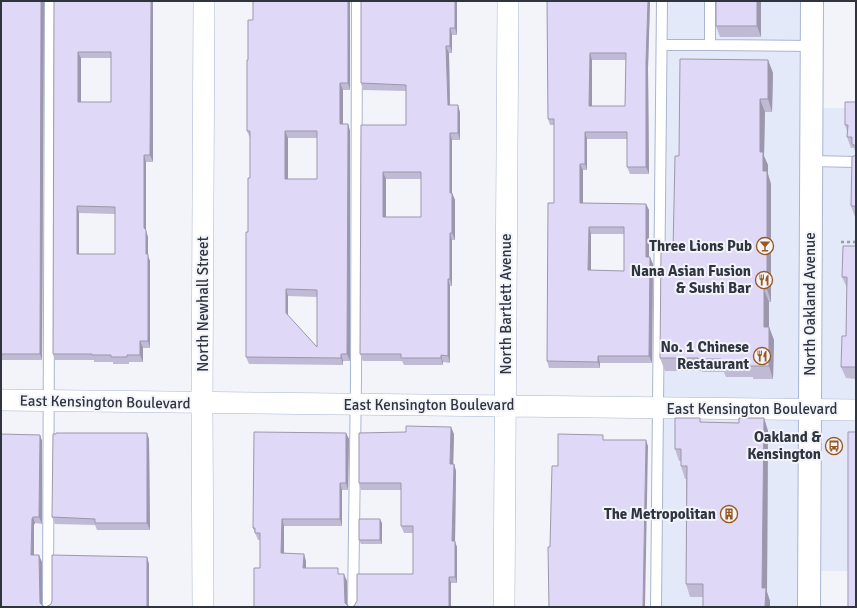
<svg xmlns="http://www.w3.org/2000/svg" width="857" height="608" viewBox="0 0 857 608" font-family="Signika,sans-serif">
	<rect width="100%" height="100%" fill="#f2f4fa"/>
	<path fill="#e3e9f8" d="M662,1H812L811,108H856V571H809V607H657Z"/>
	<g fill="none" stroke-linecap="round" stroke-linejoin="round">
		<g stroke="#a9b5d1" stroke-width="12">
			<path id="service" d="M710,1V45L812,46
				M662,45H710
				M811,161L856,162
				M48,607L50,1
				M353,607L356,380L357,1
				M656,607L662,1"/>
		</g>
		<g stroke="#a9b5d1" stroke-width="22">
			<path id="minor" d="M1,400L856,410
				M203,607L202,403L204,1
				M504,607L508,1"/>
		</g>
		<g stroke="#a9b5d1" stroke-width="24">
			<path id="secondary" d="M809,607L812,1"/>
		</g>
		<path stroke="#9b9ea6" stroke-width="2.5" stroke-dasharray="3 3" stroke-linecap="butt" d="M841,242H856"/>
		<use href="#service" stroke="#fff" stroke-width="10"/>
		<use href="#minor" stroke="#fff" stroke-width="21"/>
		<use href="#secondary" stroke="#fff" stroke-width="22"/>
	</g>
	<path fill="#c1bad4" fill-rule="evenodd" d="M1,1H44L42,360H1Z
		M54,1H153V162H146V231L148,237V256L150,261V348H143V362H129V364H113V362H94V360H55L53,354ZM81,58H111V102H81ZM79,213L115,214V254H79Z
		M253,1H350V90H343V124H348L350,131V361H343V365L249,364L246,357L248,232L250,178V138L247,131L248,60L253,20ZM288,138H317V179H288ZM288,296L317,297V347L288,316Z
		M457,1V35H452V53H449L450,105L460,112V140H452V193L455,200V240H452V286H450V363L443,362V365H404L402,361H363L360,354L361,125H406V91L363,90L361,83ZM386,179H421V217H386Z
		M547,1H650L648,68L649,174H630L627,167V139H587V170H583V203L646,204L649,210V257L653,264L652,363H600V368H549L547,361L554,203V125H550L548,119ZM592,60H626L625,106H592ZM591,234H624V271H591Z
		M761,1V37H720L716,26Z
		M768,60L773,73L772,112H765L764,156L768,165V174L771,184V302H769V327L774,340L773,379H753V377H726L724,372H702V371H665L660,358L673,251L679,156Z
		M856,102V217H855L851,206L856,155L854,148H851L847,137V131L845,125Z
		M856,246V379L846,378L841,367L846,336L847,288L842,277Z
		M764,418L768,431L767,592L770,601V607H703V597H690L686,584V479H685L681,466V461H679L675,449L702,422L739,423Z
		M346,433L349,439L348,490H342V526H284V554L306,561V568L340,574L347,581V606L351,607L354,606L413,574V533H404L401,526V490H361L359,483L454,434L453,464H454L456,471L455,542L457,547V583H451V607H254L260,568V540H258L253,528Z
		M40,435L42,441V524L35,523L34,525V555L42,562V606L46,607L147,557L149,564V607H1Z
		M149,439L150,530H97L95,525L55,524L52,517Z
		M382,523V544H361L359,540Z"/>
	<path fill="#9d97ad" d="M41,1H44L42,360L40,354Z
		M151,1H153V162L150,155Z
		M348,1H350V90L348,83Z
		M455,1H457V35L455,28Z
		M648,1H650L648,68L649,174L646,167V62Z
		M757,1H761V37L757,26Z
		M450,28L452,35V53L450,46Z
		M446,46L449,53L450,112L448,105Z
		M78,52L81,58V109L78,102Z
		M590,53L592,60V113L589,106Z
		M768,60L773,73L772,112L768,99Z
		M340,83L343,90V131L340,124Z
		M760,99L765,112L764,156L768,165V174L771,184V302L767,289L760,152Z
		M458,105L460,112V140L458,133Z
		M348,124L350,131V361L347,354Z
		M285,131L288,138V186L285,179Z
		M585,132L587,139V170L585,164Z
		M450,133L452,140V200L450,193Z
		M144,155L146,162V231L148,237V256L150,261V348L148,341L144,228Z
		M580,164L583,170V209L580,203Z
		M383,172L386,179V224L383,217Z
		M452,193L455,200V240L452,233Z
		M646,204L649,210V264L646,257Z
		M77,206L79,213V260L77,254Z
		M589,227L591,234V277L588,270Z
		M450,233L452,240V286L450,279Z
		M650,257L653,264L652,363L649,356Z
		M448,279L450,286V363L448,356Z
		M286,289L288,296V320L286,313Z
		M764,289L769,302V340L764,327Z
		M769,327L774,340L773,379L769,366Z
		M140,341L143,348V362L140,355Z
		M341,354L343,361V365L341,358Z
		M441,355L443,362V365L441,358Z
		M598,356L600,363V368L598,362Z
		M764,418L768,431L767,592L770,601V607H765L762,588Z
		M451,427L454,434L453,471L450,464Z
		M147,433L149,439L150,530L147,523Z
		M346,433L349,439L348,490L346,483Z
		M40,435L42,441V524L39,517Z
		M646,440L648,446L645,607H643Z
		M454,464L456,471L455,542L457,547V583L455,577L452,541Z
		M340,483L342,490V526L340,519Z
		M33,517L35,523L34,525V562L31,555L32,519Z
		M282,519L284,526V560L281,553Z
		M380,519L382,523V544L380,540Z
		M304,554L306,561V575L303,568Z
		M39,555L42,562V607L40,603Z
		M147,557L149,564V607H147Z
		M344,574L347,581V607L345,603Z
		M449,577L451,583V607H449Z"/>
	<path fill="#e0d8f7" stroke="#9d97ad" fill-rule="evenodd" d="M1,1H41L40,354H1Z
		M54,1H151L150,155H144V228L146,230V254H148V341H140V355H127V357H111V355H92V354H53ZM78,52H111V102H78ZM77,206L115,207V254H77Z
		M253,1H348V83H340V124H348L347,354H341V358L246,357V232H248V178H250V131H247V60H248V20H253ZM285,131H317V179H285ZM286,289L317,290V347L286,313Z
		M361,1H455V28H450V46H446L448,105H458V133H450V193H452V233H450V279H448V356L441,355V358H401V354H360L361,125H406V85L361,83ZM383,172H421V217H383Z
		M547,1H648L646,62V167H627V132H585V164H580V203L646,204V257H650L649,356H598V362L547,361L548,203H554V119H548ZM590,53H626L625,106H589ZM589,227H624V271L588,270Z
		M716,1H757V26H716Z
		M680,59L768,60V99H760V152H763V171H767V289H764V327H769V366H749V364H721V359H698V358H660L661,251H673L675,156H679Z
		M845,102H856V146L852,144V137H847L848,125H845Z
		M856,155V206H851L852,157Z
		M843,246H856V367H841L842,336H846L847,277H842Z
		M675,418H700V422L739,423V418H764L762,588H766L765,607H703V584H686L687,466H681V449H675Z
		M406,426L451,427L450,464H454L452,541H455V577H449V607H254V568H260V533H255V528H253L254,432L346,433V483H340V519H282L281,553L304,554L303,568H338V574H344L345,603L348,606L351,607L354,606L357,601V574H413V526H401V483H359V433L406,432Z
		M848,432H856V607H848Z
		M56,433H147V523H95V519L52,517L53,434H56Z
		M1,434L40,435L39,517H33L32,519L31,555H39L40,603L43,606L46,607L51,604L52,601V555L147,557V607H1Z
		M558,434L603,435V440H646L643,607H549L548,547H550L552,466H558Z
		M359,519H380V540H359Z"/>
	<defs>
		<g id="bar-ring" transform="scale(0.9)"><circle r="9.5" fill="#f2f4fa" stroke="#985921" stroke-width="1.5"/><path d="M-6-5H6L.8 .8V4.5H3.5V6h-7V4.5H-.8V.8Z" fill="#985921"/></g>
		<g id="restaurant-ring" transform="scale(0.9)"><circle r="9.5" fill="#f2f4fa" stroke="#985921" stroke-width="1.5"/><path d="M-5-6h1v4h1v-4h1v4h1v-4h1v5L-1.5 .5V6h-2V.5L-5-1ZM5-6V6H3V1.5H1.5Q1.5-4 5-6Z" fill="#985921"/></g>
		<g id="bus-ring" transform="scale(0.9)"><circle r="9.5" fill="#f2f4fa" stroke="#985921" stroke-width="1.5"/><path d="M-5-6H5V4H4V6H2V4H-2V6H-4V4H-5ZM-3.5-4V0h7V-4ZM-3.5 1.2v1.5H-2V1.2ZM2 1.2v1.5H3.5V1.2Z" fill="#985921"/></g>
		<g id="building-ring" transform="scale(0.9)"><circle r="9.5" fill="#f2f4fa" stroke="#985921" stroke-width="1.5"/><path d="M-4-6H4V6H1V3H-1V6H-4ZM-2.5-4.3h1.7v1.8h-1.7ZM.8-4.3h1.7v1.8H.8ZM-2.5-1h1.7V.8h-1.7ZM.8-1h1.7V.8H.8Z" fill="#985921"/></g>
	</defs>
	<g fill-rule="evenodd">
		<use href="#bar-ring" x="765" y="246"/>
		<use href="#restaurant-ring" x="764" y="280"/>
		<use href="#restaurant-ring" x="762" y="356"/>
		<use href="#bus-ring" x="834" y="446"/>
		<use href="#building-ring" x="729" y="514"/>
	</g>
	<g text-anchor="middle" stroke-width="4" stroke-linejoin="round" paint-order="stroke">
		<g font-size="15" font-weight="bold" fill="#2f343f" stroke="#f2f4fa" text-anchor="end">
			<text x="752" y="251">Three Lions Pub</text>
			<text x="751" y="276">Nana Asian Fusion<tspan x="751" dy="17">&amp; Sushi Bar</tspan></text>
			<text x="749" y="352">No. 1 Chinese<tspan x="749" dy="17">Restaurant</tspan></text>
			<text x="821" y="442">Oakland &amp;<tspan x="821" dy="17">Kensington</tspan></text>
			<text x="716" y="519">The Metropolitan</text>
		</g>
		<g font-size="15" fill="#2f343f" stroke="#f2f4fa">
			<text transform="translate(203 304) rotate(-90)" y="5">North Newhall Street</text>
			<text transform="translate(506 304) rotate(-90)" y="5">North Bartlett Avenue</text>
			<text transform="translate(810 304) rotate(-90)" y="5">North Oakland Avenue</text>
			<text transform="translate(105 402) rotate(1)" y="5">East Kensington Boulevard</text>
			<text x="429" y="410">East Kensington Boulevard</text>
			<text x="752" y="414">East Kensington Boulevard</text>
		</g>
	</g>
	<rect width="857" height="608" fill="none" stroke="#2f343f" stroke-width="4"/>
</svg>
